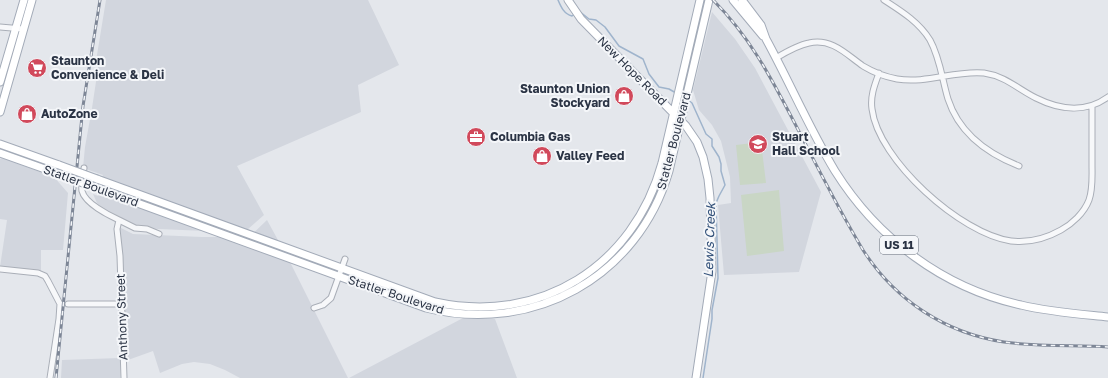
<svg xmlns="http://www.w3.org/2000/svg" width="1108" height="378" viewBox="0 0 1108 378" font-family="'Golos Text',sans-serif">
	<rect width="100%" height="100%" fill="#e4e7ec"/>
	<path fill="#d2d6de" d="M106,0H368L399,65L358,85L361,112L237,166L264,215L247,230L102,177L103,175L83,168L85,147L92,108L99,62L96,61Z
		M712,12L735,39L755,68L821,192L799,272L724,275L718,205L731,203L730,177L721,141L712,125L699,110L693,90Z
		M2,158L54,177L68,193L63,250H41V271L0,267L7,220L0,219V159Z
		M93,194L98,196L99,194L206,231L135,228L105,212L97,203Z
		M267,220L290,262L348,378H240L225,370L210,364L194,362L182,364L160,373L153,351L128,360L119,227L133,234L202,237H220L241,245Z
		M463,318L495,319L517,378H349Z
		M120,358V378H61L62,360Z"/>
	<path fill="#c9d6c5" d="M761,142L766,183L740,185L736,145Z
		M779,190L784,251L747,256L741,195Z"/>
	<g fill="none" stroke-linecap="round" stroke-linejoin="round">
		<path stroke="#9fb4cc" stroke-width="1.5" d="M558,0C561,7 564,14 572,16L575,14
			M579,11L589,19L596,20L605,27L619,46L643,59L649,74L659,87L669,89L676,93
			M688,100L692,103L706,134L712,139V146L719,157L721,164V171L725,185L719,196L716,203L718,278L712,310V319L703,378"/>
		<g stroke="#a9aeb7" stroke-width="7">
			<path id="minor" d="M884,0C901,11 919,22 930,40C940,58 942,79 948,99C959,133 986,153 1019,166
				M0,27L23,29
				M776,58C786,52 798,45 809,43C832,38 846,54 863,66C873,72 886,77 897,79C927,84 955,70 984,73C1005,76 1018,89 1036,98C1060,110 1086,113 1108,97
				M879,73C875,84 870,96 872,109C878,160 961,234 1011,241C1028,243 1045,239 1061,230C1072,224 1084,213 1089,200C1093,189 1092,176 1092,164C1092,144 1092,125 1092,106
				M84,168C83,175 81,184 82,191C85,203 108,215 119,220L117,229L120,256L124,378
				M119,220L135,228L147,229L159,234
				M0,269L38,273L45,276L48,281L60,304L59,319L50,378
				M68,304H121
				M314,308L323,305L331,298L345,259"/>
		</g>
		<g stroke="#a3abb8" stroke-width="9">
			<path id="major" d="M568,0L581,19L686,126L697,142L703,157L708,179L710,198L712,271L696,378
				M733,0L763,36
				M742,0L761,25L766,39C790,83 809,128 835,171C877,238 943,288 1021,305C1050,312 1079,314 1108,317
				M0,82L24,0
				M0,112L32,0
				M0,144L59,165
				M0,153L59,174
				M97,179L435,302C540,325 634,266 662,163L700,0
				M96,188L426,308C533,335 638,277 669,171L709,0"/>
		</g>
		<use href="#minor" stroke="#f7f8fa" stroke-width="5"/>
		<use href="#major" stroke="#fff" stroke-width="7"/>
		<g stroke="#7d8696" stroke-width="3">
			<path id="rail" d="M713,0C749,36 769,74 792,118C815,162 837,207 863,250C895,300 945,333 1004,342C1037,347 1075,345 1108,347
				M56,378L83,106L100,0"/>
		</g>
		<use href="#rail" stroke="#f4f6f9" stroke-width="1.5" stroke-dasharray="4.5" stroke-linecap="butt"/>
		<g stroke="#a3abb8" stroke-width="9" stroke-linecap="butt">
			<path id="major-bridge" d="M59,165L97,179
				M59,174L96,188"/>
		</g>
		<use href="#major-bridge" stroke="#fff" stroke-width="7"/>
	</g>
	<defs>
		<g id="supermarket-disc" transform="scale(1)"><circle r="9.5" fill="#d1495b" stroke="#f4f6f9"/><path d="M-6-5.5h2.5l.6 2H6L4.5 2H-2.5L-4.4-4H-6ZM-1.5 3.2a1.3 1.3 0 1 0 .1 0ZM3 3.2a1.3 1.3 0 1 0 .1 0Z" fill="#fff"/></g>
		<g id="shop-disc" transform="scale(1)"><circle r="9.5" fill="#d1495b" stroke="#f4f6f9"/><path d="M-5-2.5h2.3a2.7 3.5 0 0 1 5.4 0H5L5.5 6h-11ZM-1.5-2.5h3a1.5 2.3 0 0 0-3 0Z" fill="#fff"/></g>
		<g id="office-disc" transform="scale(1)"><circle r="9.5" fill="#d1495b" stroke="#f4f6f9"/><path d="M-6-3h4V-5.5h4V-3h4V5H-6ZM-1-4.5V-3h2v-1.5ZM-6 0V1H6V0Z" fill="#fff"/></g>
		<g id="school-disc" transform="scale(1)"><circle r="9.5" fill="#d1495b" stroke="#f4f6f9"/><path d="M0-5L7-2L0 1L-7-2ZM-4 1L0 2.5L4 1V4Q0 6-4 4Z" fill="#fff"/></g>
	</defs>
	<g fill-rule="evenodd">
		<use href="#supermarket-disc" x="37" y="68"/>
		<use href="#shop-disc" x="624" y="96"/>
		<use href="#shop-disc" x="27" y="114"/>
		<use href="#office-disc" x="476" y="137"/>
		<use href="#school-disc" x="758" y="144"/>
		<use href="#shop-disc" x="542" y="156"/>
	</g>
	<g text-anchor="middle" stroke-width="4" stroke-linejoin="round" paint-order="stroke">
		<rect fill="#f4f6f9" stroke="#676e7b" stroke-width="1" x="880" y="236" width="38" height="18" rx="3"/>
		<g font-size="11" font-weight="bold" fill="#2b3445">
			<text x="899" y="249">US 11</text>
		</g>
		<g font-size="12" font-weight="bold" fill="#2b3445" stroke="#f4f6f9" text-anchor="start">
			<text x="51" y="65">Staunton<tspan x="51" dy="14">Convenience &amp; Deli</tspan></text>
			<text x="610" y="93" text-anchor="end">Staunton Union<tspan x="610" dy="14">Stockyard</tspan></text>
			<text x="41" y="118">AutoZone</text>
			<text x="490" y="141">Columbia Gas</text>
			<text x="772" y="141">Stuart<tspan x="772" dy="14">Hall School</tspan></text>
			<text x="556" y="160">Valley Feed</text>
		</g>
		<g font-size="12" fill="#2b3445" stroke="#f4f6f9">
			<text transform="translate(632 71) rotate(45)" y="4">New Hope Road</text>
			<text transform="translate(674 141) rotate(-75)" y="4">Statler Boulevard</text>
			<text transform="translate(91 186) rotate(20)" y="4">Statler Boulevard</text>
			<text transform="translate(396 295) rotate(18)" y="4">Statler Boulevard</text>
			<text transform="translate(122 317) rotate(-92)" y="4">Anthony Street</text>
		</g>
		<g font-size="13" font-style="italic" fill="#34527a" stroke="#f4f6f9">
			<text transform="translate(709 240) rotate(-88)" y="5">Lewis Creek</text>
		</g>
	</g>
</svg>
